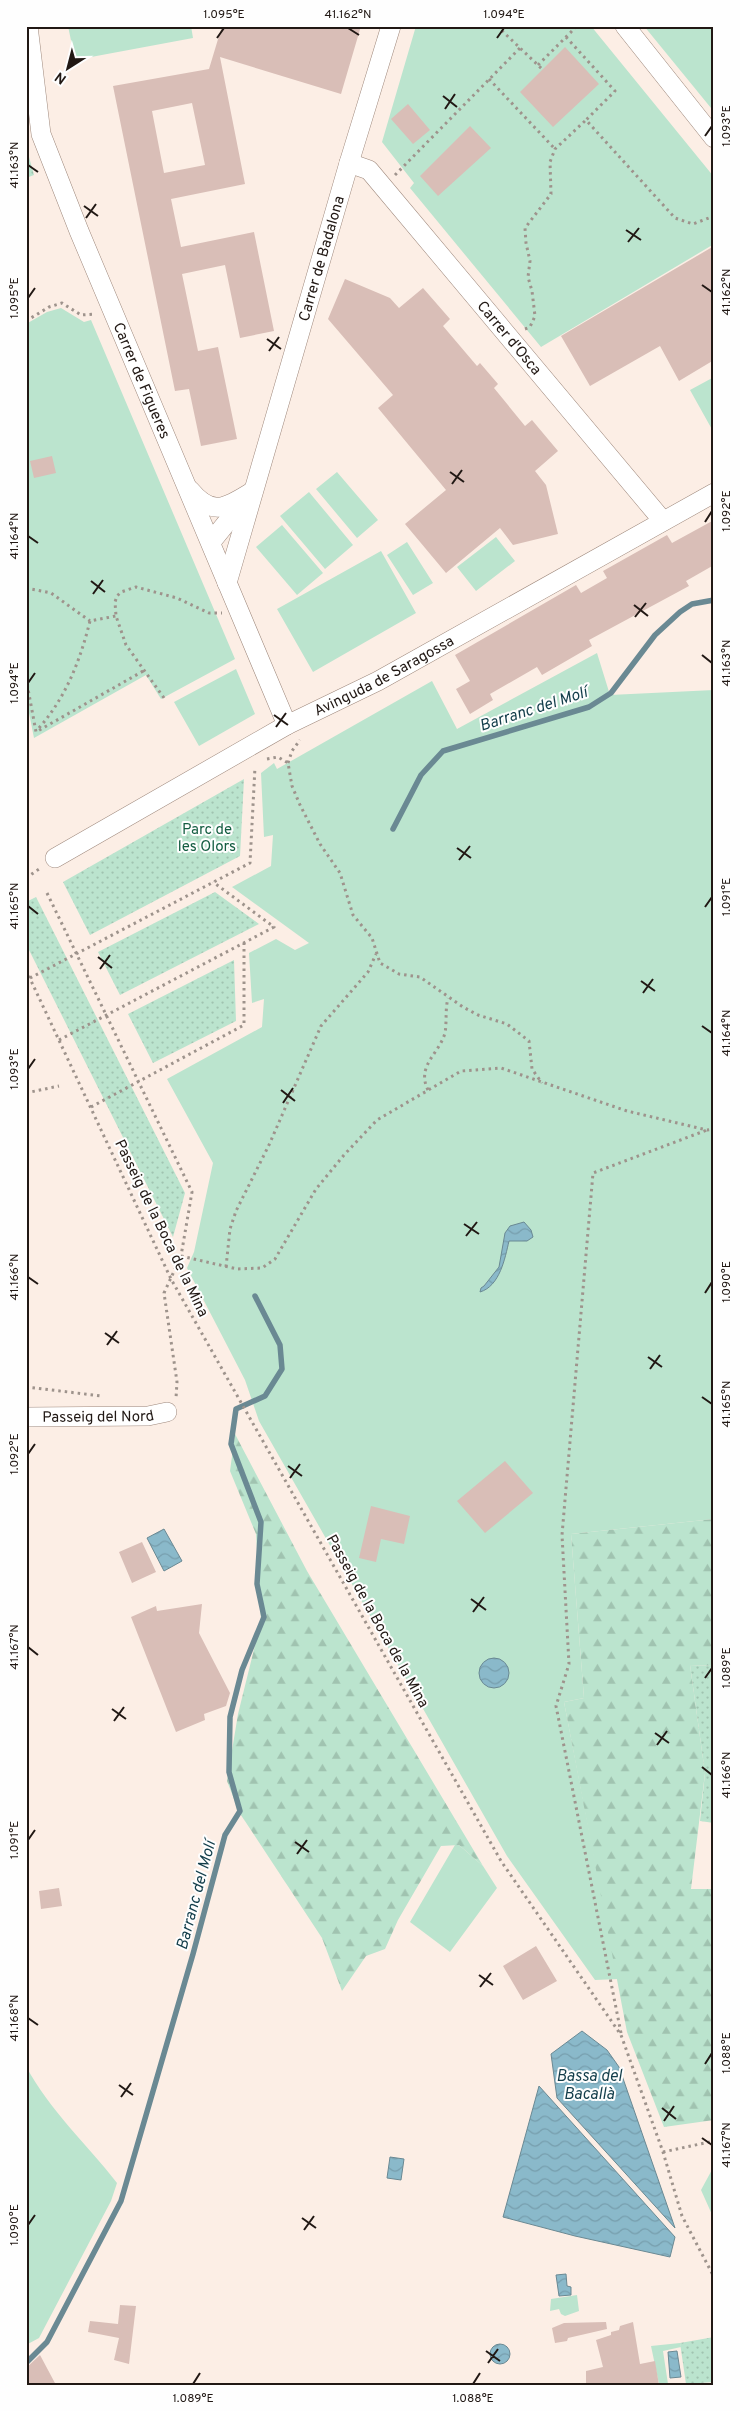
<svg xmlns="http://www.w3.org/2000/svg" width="740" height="2411" viewBox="0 0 740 2411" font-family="Overpass,sans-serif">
	<defs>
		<pattern id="forest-firs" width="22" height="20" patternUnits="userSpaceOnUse" patternTransform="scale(1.25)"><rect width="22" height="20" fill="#bbe4ce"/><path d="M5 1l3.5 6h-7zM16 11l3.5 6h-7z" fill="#a0c3b0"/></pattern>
		<pattern id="garden-dots" width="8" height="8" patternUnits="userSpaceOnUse" patternTransform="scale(1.25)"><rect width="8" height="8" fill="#bbe4ce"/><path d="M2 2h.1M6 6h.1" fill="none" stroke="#a0c3b0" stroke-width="1.8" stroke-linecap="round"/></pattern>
		<pattern id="water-waves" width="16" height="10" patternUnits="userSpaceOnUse" patternTransform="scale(1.25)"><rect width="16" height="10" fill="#8ab9ca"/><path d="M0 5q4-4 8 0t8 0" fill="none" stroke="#779ead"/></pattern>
	</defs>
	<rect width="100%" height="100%" fill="#fceee5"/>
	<path fill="#bbe4ce" d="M68,26H191L193,38L75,60Z
		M416,26H591L714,177V244L541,347L410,188L414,183L382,142Z
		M644,26H714V109L711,108Z
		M61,308L84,322L91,320L235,659L161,699L146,675L34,738L26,698V324L47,312Z
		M714,377V433L690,390Z
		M337,472L378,520L357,538L316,489Z
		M309,492L353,545L325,569L280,516Z
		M282,525L323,573L297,595L256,547Z
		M496,537L515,561L476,591L457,567Z
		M407,542L433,583L413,595L387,555Z
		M381,551L416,613L313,672L277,609Z
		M597,653L610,695L714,690V1519L571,1534L584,1698L564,1702L618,1979L595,1980L507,1856L259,1421L245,1380L187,1268L194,1252L213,1163L167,1079L262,1027L264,999L252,1003L249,953L276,939L295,950L309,943L232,887L271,866L273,835L264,837L261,773L274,763L277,769L432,681L457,729Z
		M236,669L255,714L199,746L174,702Z
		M455,1845H459L483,1866L497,1888L450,1952L410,1922Z
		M26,2066C49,2110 87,2144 117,2183L111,2201L39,2338L26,2345Z
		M714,2166V2219L701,2190Z
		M577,2295L579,2311L565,2316L561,2314L559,2309L550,2311L551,2299Z
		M680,2343L681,2347L663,2351L668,2384H659L651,2346Z"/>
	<path fill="url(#forest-firs)" d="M235,1434L307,1571L483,1866L459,1845L441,1846L398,1920L385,1949L366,1956L342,1991L322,1938L239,1812L227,1781L238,1714L261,1621L256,1534L230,1471Z
		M714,1519V1666L690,1665L705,1773L691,1889H714V2120L664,2127L627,2032L564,1702L584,1698L571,1534Z"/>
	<path fill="url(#garden-dots)" d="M26,146L34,175L26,178Z
		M244,779L240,856L90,935L63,882Z
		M215,892L259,924L120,995L98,952Z
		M36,897L185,1193L173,1237L26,944V902Z
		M234,960L236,1021L153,1063L128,1014Z
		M690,1665L714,1666V1823L700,1821L705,1773Z
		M714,2337V2382L686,2384L680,2343Z"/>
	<path fill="url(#water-waves)" stroke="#6a8993" d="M524,1222L531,1230L533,1237L527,1241H509C505,1258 500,1286 480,1292L481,1288L484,1286L499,1267L505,1233L510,1226Z
		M164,1529L182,1561L164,1571L147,1538Z
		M479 1673a15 15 0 1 1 30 0a15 15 0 1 1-30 0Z
		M582,2031L607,2050L619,2067L675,2228L557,2098L551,2054Z
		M539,2086L675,2237L670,2257L575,2236L503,2217Z
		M390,2157L404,2159L401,2180L387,2178Z
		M566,2274L567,2286L571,2287V2295L559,2296L556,2275Z
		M490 2354a10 10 0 1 1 20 0a10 10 0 1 1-20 0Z
		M677,2351L681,2377L670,2378L668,2352Z"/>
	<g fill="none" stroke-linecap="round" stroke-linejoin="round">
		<path stroke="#6a8993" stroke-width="5.5" d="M393,829L421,775L443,751L589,707L611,693L655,635L680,612L692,604L714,600
			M26,2363L47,2342L121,2201L193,1954L225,1835L240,1811L229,1772L230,1717L242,1670L264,1617L257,1584L261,1522L231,1444L236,1409L265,1396L282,1369L280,1345L255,1296"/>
	</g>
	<path fill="#d9beb7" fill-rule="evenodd" d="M222,26H361L341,94L220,57L245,184L171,199L181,247L254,232L274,331L240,338L225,265L182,274L198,351L218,347L237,439L201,446L189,389L175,391L113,86L209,69ZM192,103L205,165L164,173L152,111Z
		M565,47L599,84L553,127L520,92Z
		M408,104L430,130L413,144L391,119Z
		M470,126L491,148L438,196L420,176Z
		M714,246V360L679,381L660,346L590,386L561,336Z
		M345,279L390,298L399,308L423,288L450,319L443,326L477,366L480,363L498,384L494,388L525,426L532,420L558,451L535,471L546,485L558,534L513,545L500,528L446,573L405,524L446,490L378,408L393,395L328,319Z
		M52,456L56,473L34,478L30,461Z
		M714,520V565L686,581L689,586L589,640L592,646L542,675L537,667L490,694L493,700L470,714L456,689L470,681L455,655L576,585L581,593L607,578L603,571L667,535L672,543Z
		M505,1461L533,1493L485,1533L457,1501Z
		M371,1506L410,1516L404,1544L381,1539L376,1562L359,1558Z
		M142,1542L156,1572L132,1583L119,1552Z
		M202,1604L199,1633L230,1693L226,1706L204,1714L205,1720L176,1732L131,1617L156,1606L157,1611Z
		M59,1888L62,1906L41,1909L39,1891Z
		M536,1946L557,1981L523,2000L503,1966Z
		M120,2305L136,2306L129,2364L114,2360L119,2338L88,2332L90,2321L118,2324Z
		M606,2322L607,2329L568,2338L567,2341L555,2343L552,2328L564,2323Z
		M633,2322L640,2364L655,2361L659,2385H586V2371L603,2367L596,2340L611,2335V2332L619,2330L620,2326Z
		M40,2355L56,2385H26V2368Z"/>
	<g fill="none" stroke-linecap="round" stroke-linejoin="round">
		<g stroke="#9e887c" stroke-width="20">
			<g id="street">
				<path id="s1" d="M28,26L41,134L79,231L287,725"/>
				<path d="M625,26L714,138"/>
				<path id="s2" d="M349,163L369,170L663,521"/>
				<path d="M190,490C213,518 227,507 253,491"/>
				<path d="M211,542L245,500"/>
				<path id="s3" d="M227,583L349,163L391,26"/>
				<path id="s4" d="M55,858L287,725L378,681L714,493"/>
				<path id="s5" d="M26,1417L148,1416L167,1412"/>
			</g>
		</g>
		<path stroke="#9e938c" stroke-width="3" stroke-dasharray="2.5 4" stroke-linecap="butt" d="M497,26L543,70
			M566,37L615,91L586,120L675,218L693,224L714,216
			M538,65L577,26
			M489,79L555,149
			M395,175L520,48
			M26,321L49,307L62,303L81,315L95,314
			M525,329L530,327L535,316L532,291L528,277L530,261L526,243L525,228L551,194L550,162L555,149L586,120
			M26,588L51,593L90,621
			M26,678L36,732L145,670
			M164,698L126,645L116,616L115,602L117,596L121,592L136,587L177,598L209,613H222
			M39,728C66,697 80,661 90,621L116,616
			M267,759L278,757L288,763L292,786L300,805L320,844L340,873L353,915L372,938L380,963L399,974L420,977L463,1007L478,1015L507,1024L529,1041L532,1069L542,1083
			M288,763L292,751L300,740
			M26,878L42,867
			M47,893L192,1192L181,1256L164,1293L177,1382L176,1398
			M26,970L171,1279L501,1861L621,2035L663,2152L682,2216L714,2277
			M30,978L250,863L255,767
			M59,1040L274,927L213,882
			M428,1090C416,1066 439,1054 445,1033C447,1021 445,1010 448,998
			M26,1093L59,1086
			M91,1107L244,1025V943
			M181,1256L237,1269L262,1268L275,1259L316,1189L344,1155L377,1120L461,1071L501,1068L627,1111L707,1130L714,1129
			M226,1267L230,1229L236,1211L269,1145L321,1026L368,972L376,954
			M26,1387L102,1396
			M621,2033L556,1706L569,1664L562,1535L593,1173L707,1130
			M663,2152L714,2141"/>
		<use href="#street" stroke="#fff" stroke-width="19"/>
	</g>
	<path fill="none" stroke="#211814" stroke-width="2" d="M348,28L359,35M217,38L224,28M497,38L504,28M443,96L457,107M445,109L455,94M705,136L712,126M28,165L38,172M84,206L98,216M86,218L96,204M626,230L641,240M628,242L639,228M702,285L712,292M28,298L35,288M267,339L281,349M269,351L279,337M450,472L464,482M452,484L462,470M705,522L712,511M28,536L38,543M91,581L105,592M93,594L103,580M634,605L648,616M635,617L646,603M702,655L712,663M28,683L35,673M274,715L288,725M276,727L286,713M457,848L471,858M459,860L470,846M28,906L38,914M705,907L712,897M98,957L112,968M100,969L110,955M641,981L655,991M643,993L653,979M702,1026L712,1033M28,1069L35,1059M281,1090L295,1101M283,1103L293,1088M464,1224L479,1234M466,1236L477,1222M28,1277L38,1284M705,1293L712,1282M105,1333L119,1343M107,1345L117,1331M648,1357L662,1367M650,1369L660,1355M702,1397L712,1404M28,1454L35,1444M288,1466L302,1476M290,1478L300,1464M471,1599L486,1610M473,1612L484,1597M28,1647L38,1655M705,1678L712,1668M112,1709L126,1719M114,1721L124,1707M655,1733L669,1743M657,1745L667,1731M702,1767L712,1775M28,1840L35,1830M295,1842L309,1852M297,1854L307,1840M479,1975L493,1985M480,1987L491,1973M28,2018L38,2025M705,2064L712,2053M119,2085L133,2095M121,2097L131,2083M662,2108L676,2119M664,2121L674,2106M702,2138L712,2145M302,2218L316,2228M28,2225L35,2215M304,2230L314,2216M486,2351L500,2361M488,2363L498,2349M193,2384L200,2373M473,2384L480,2373"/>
	<g text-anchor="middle" stroke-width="4" stroke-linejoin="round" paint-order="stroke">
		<g font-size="15" fill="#211814" stroke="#fefefe">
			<text dy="5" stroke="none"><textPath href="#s3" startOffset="338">Carrer de Badalona</textPath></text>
			<text dy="5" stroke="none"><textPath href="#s2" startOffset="240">Carrer d'Osca</textPath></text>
			<text dy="5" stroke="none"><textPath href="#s1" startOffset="375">Carrer de Figueres</textPath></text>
			<text dy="5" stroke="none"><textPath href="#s4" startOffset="376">Avinguda de Saragossa</textPath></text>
			<text transform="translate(162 1228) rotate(64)" y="5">Passeig de la Boca de la Mina</text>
			<text dy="5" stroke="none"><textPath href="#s5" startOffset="72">Passeig del Nord</textPath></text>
			<text transform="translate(378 1621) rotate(61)" y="5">Passeig de la Boca de la Mina</text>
		</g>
		<g font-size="15" fill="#135d41" stroke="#fefefe">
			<text x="207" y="834">Parc de<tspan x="207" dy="17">les Olors</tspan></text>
		</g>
		<g font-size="16" font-style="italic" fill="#123d4a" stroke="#fefefe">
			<text transform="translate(533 708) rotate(-18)" y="6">Barranc del Molí</text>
			<text transform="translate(195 1895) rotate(-75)" y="6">Barranc del Molí</text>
			<text x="589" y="2081">Bassa del<tspan x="589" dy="18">Bacallà</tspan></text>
		</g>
	</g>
	<rect width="740" height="2411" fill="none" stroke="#fefefe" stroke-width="55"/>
	<g transform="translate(68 68) rotate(216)" stroke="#fefefe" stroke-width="4" paint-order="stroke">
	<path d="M0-4L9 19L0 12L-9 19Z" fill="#211814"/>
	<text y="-8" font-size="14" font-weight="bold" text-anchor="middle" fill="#211814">N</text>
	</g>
	<rect x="28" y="28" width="684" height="2356" fill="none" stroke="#211814" stroke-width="2"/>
	<g font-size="12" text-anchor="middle" fill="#211814">
		<text x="224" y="18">1.095°E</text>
		<text x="348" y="18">41.162°N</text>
		<text x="504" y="18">1.094°E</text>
		<text transform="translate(726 126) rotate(-90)" y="4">1.093°E</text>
		<text transform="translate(14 165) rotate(-90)" y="4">41.163°N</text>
		<text transform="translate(726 292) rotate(-90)" y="4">41.162°N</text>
		<text transform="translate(14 298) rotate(-90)" y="4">1.095°E</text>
		<text transform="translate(726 511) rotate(-90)" y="4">1.092°E</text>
		<text transform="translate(14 536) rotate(-90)" y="4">41.164°N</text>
		<text transform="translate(726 663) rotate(-90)" y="4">41.163°N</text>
		<text transform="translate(14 683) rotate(-90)" y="4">1.094°E</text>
		<text transform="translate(726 897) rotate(-90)" y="4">1.091°E</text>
		<text transform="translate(14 906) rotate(-90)" y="4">41.165°N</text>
		<text transform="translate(726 1033) rotate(-90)" y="4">41.164°N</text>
		<text transform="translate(14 1069) rotate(-90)" y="4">1.093°E</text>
		<text transform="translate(14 1277) rotate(-90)" y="4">41.166°N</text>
		<text transform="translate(726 1282) rotate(-90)" y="4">1.090°E</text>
		<text transform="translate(726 1404) rotate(-90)" y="4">41.165°N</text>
		<text transform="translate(14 1454) rotate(-90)" y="4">1.092°E</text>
		<text transform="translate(14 1647) rotate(-90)" y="4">41.167°N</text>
		<text transform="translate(726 1668) rotate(-90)" y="4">1.089°E</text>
		<text transform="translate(726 1775) rotate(-90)" y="4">41.166°N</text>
		<text transform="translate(14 1840) rotate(-90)" y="4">1.091°E</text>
		<text transform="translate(14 2018) rotate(-90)" y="4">41.168°N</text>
		<text transform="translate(726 2053) rotate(-90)" y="4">1.088°E</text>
		<text transform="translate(726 2145) rotate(-90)" y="4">41.167°N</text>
		<text transform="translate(14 2225) rotate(-90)" y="4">1.090°E</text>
		<text x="193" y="2402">1.089°E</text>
		<text x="473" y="2402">1.088°E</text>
	</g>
</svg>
